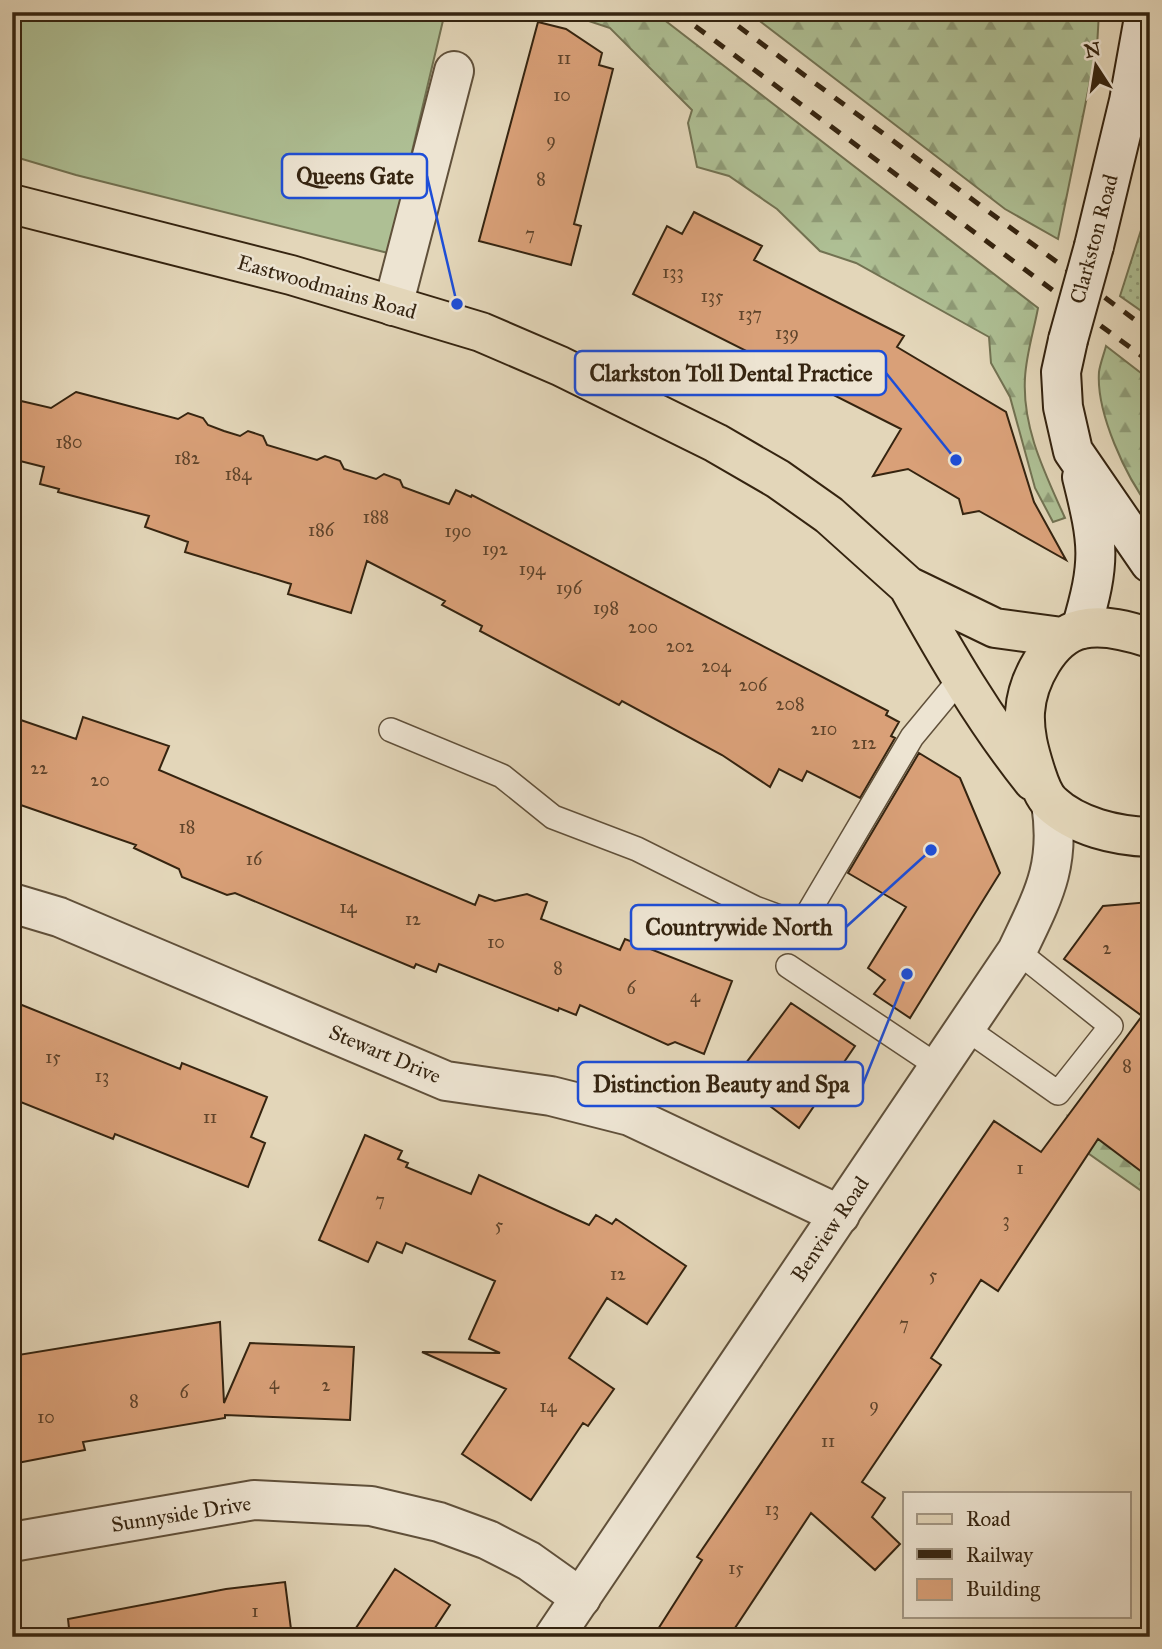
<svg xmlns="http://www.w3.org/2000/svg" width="1162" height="1649" viewBox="0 0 1162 1649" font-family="'IM FELL Great Primer',serif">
	<defs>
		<pattern id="green-dots" width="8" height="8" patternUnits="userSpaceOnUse" patternTransform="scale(1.75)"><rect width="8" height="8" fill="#aebf94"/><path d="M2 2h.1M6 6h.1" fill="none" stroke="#8e9b77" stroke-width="1.8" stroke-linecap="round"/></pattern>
		<pattern id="forest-firs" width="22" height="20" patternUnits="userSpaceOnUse" patternTransform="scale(1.75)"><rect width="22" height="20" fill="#aebf94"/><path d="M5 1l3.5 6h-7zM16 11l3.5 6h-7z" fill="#8e9b77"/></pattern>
	</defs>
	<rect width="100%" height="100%" fill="#e3d6b9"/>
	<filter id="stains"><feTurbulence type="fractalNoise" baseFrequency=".00286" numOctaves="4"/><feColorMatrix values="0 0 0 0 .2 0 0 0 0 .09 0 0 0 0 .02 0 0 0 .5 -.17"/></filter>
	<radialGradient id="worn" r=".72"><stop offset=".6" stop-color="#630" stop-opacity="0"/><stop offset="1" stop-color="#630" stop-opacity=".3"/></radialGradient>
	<path fill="url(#green-dots)" stroke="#727252" stroke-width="2" d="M1150,202V317L1120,296Z"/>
	<path fill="url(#forest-firs)" stroke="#727252" stroke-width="2" d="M574,12H654L1038,308C1034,330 1026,355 1025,378C1022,428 1045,473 1065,518L1053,522L1035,488L1010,397L991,363L989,337L856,263L820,251L777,209L729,176L697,167L688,123L692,110L610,28L583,19Z
		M748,12H1099L1097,47L1058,239L1005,209Z
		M1106,346L1150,380V508C1126,477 1096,413 1099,372C1100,364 1104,354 1106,346Z
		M1068,1116L1150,1140V1197L1085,1151Z"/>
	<path fill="#aebf94" stroke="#727252" stroke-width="2" d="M12,12H445L388,253L76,175L12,156Z"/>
	<path fill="#d9a078" stroke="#352410" stroke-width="2" d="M538,22L566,29L602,53L599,65L613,69L574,224L581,226L571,265L479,241Z
		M694,212L762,246L754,260L904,336L897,347L1006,412L1034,502L1066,560L979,511L963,514L959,499L908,469L873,476L901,429L633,294L667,226L682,234Z
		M76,392L178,419L188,413L203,418L208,425L224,431L240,436L248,431L263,436L267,445L317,460L325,456L340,461L344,469L376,479L384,474L400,480L403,487L449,504L456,490L471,497L472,495L888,711L886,715L899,722L891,736L895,738L860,798L807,771L802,781L779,769L770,787L722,755L622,701L619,705L480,631L482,626L442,605L445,601L367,561L351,613L288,594L291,584L185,552L188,542L145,527L149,516L58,492L59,489L40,484L44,467L12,459V435L21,401L51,408Z
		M12,717L76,739L83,717L169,746L159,770L475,905L479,895L495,901L527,894L547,902L541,919L620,950L625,939L732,981L704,1054L675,1042L668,1045L580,1005L576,1015L559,1008L558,1011L439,964L436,972L416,964L414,968L235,893L227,895L182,877L179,869L134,848L136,845L12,802Z
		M919,753L960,778L1000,873L910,1018L874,994L885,980L868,968L906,907L848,873Z
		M1150,902V1178L1098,1139L998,1291L981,1280L931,1358L941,1365L862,1482L885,1498L872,1517L900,1544L875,1570L811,1513L729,1637H653L702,1560L697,1557L994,1121L1041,1152L1142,1016L1064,959L1103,906Z
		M12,1001L180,1069L182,1063L267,1097L251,1137L265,1143L248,1187L115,1134L113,1139L13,1099L20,1082L12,1080Z
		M791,1003L855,1046L799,1128L734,1079Z
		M365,1135L402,1151L398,1159L408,1163L406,1167L471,1194L479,1175L589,1225L596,1215L612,1224L616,1219L686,1266L647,1324L607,1298L569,1358L614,1389L588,1426L583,1423L531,1500L462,1454L506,1389L422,1352L500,1353L469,1339L495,1281L406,1243L402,1253L377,1242L368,1262L319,1240Z
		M220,1322L224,1403L250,1343L354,1347L350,1420L225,1415V1418L83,1442L85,1450L12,1464V1356Z
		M395,1569L450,1605L429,1637H350Z
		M285,1582L292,1637H70L68,1619L226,1589Z"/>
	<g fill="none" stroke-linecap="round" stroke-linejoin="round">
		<g stroke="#60503a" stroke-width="26">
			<path id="service" d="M391,730L502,776L553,817L637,849L755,908L801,925L912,737L960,679
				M788,966L939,1067
				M964,1027L1058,1093L1111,1026L1017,951"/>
		</g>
		<g stroke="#60503a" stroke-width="42">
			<path id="minor" d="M393,306L454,71
				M12,903L59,917L446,1081L551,1096L630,1116L840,1215
				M12,1542L254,1500L371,1506L439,1522L488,1540L529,1561L581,1598"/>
		</g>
		<g stroke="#60503a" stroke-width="42">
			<path id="tertiary" d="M554,1637L1017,951C1043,896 1061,866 1051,803"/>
		</g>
		<g stroke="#352410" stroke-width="42">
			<path id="secondary" d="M1094,246L1129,101L1145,12
				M1068,340L1061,372L1063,407L1073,451L1150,563
				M1081,629C1101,561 1099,545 1082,477"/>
		</g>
		<g stroke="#352410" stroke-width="42">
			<path id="primary" d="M12,204L291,275L481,332L560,366L716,443L778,479L829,515L908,586L995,628L1062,637
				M908,586C946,654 984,720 1033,781
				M1150,638C1129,631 1104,624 1082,629C1049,636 1027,682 1025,712C1024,733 1029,751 1035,770C1039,782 1042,794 1051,803C1077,827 1116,836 1150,837"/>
		</g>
		<use href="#service" stroke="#ede4d2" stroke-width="23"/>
		<use href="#minor" stroke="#ede4d2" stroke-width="38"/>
		<use href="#tertiary" stroke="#ede4d2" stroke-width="38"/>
		<use href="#secondary" stroke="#ede4d2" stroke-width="38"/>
		<use href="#primary" stroke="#e3d6b9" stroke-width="38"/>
		<path stroke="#352410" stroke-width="5" stroke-dasharray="12 12" stroke-linecap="butt" d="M676,12L1150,362
			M719,12L1150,331"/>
		<g stroke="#352410" stroke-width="42" stroke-linecap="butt">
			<path id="secondary-bridge" d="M1068,340L1094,246"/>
		</g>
		<use href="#secondary-bridge" stroke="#ede4d2" stroke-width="38"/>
	</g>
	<g text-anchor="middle" stroke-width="5" stroke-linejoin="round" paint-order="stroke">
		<g font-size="18" fill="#5e432a">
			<text x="564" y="64">11</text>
			<text x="562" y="101">10</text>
			<text x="551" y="146">9</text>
			<text x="541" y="185">8</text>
			<text x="530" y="240">7</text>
			<text x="673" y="278">133</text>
			<text x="712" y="302">135</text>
			<text x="750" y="320">137</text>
			<text x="787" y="339">139</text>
			<text x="69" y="448">180</text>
			<text x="187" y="464">182</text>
			<text x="238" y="480">184</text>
			<text x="376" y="523">188</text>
			<text x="321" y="536">186</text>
			<text x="458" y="537">190</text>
			<text x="495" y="555">192</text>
			<text x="532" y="575">194</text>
			<text x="569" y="594">196</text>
			<text x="606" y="614">198</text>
			<text x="643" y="633">200</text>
			<text x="680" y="652">202</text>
			<text x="716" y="672">204</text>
			<text x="753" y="691">206</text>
			<text x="790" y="710">208</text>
			<text x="824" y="735">210</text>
			<text x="864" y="749">212</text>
			<text x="39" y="774">22</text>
			<text x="100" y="786">20</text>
			<text x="187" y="833">18</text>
			<text x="254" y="865">16</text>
			<text x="348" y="913">14</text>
			<text x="413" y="925">12</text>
			<text x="496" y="948">10</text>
			<text x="1107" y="954">2</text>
			<text x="558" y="974">8</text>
			<text x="631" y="994">6</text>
			<text x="695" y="1002">4</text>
			<text x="53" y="1063">15</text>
			<text x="1127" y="1072">8</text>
			<text x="102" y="1082">13</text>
			<text x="210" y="1123">11</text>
			<text x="1020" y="1174">1</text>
			<text x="380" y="1206">7</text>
			<text x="1006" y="1226">3</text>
			<text x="499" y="1231">5</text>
			<text x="618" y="1280">12</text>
			<text x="933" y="1281">5</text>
			<text x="904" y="1330">7</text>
			<text x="274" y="1389">4</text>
			<text x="326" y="1391">2</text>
			<text x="184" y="1398">6</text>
			<text x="134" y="1407">8</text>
			<text x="874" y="1411">9</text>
			<text x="548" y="1412">14</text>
			<text x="46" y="1423">10</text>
			<text x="828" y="1447">11</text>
			<text x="772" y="1515">13</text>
			<text x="736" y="1574">15</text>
			<text x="255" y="1617">1</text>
		</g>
		<g font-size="21" fill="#352410" stroke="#ede4d2">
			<text transform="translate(1094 239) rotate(-75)" y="7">Clarkston Road</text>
			<text transform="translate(327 287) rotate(16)" y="7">Eastwoodmains Road</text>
			<text transform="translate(385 1054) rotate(23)" y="7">Stewart Drive</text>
			<text transform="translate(830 1229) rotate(-56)" y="7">Benview Road</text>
			<text transform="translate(181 1514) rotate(-9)" y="7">Sunnyside Drive</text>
		</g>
	</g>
	<path fill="none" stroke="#1d4ed8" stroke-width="2.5" d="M457 304L427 176M956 460L886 373M931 850L846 927M907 974L863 1084"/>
	<g fill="#1d4ed8" stroke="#ede4d2" stroke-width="2.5">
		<circle cx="457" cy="304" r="7"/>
		<circle cx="956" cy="460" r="7"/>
		<circle cx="931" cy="850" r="7"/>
		<circle cx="907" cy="974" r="7"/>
	</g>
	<g fill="#ede4d2" stroke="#1d4ed8" stroke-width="2.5">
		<rect x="282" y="154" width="145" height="44" rx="7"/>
		<rect x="575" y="351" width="311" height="44" rx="7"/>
		<rect x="631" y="905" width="215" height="44" rx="7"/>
		<rect x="578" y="1062" width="285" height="44" rx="7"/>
	</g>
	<g font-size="23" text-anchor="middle" font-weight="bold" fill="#352410">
		<text x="355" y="184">Queens Gate</text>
		<text x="731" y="381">Clarkston Toll Dental Practice</text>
		<text x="739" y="935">Countrywide North</text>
		<text x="721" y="1092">Distinction Beauty and Spa</text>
	</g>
	<rect width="1162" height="1649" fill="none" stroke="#e3d6b9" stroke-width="42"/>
	<rect x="14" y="14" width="1134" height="1621" fill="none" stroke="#352410" stroke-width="3.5"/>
	<rect x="21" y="21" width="1120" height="1607" fill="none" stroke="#352410" stroke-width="2"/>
	<rect x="903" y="1492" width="228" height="126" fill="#ede4d2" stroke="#a39784" stroke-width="2"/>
	<rect x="917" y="1514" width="35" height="10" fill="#e3d6b9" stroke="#a39784" stroke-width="2"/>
	<text x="966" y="1526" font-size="21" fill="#352410">Road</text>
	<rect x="917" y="1549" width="35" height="10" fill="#352410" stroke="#a39784" stroke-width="2"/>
	<text x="966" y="1562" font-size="21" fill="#352410">Railway</text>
	<rect x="917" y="1579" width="35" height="21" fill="#d9a078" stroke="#a39784" stroke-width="2"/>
	<text x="966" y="1596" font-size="21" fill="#352410">Building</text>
	<g transform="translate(1096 66) rotate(348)" stroke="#ede4d2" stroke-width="5" paint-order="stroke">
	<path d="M0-5L12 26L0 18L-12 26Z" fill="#352410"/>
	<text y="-10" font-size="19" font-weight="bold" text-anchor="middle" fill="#352410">N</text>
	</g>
	<rect width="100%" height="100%" filter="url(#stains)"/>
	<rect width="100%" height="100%" fill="url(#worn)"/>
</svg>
